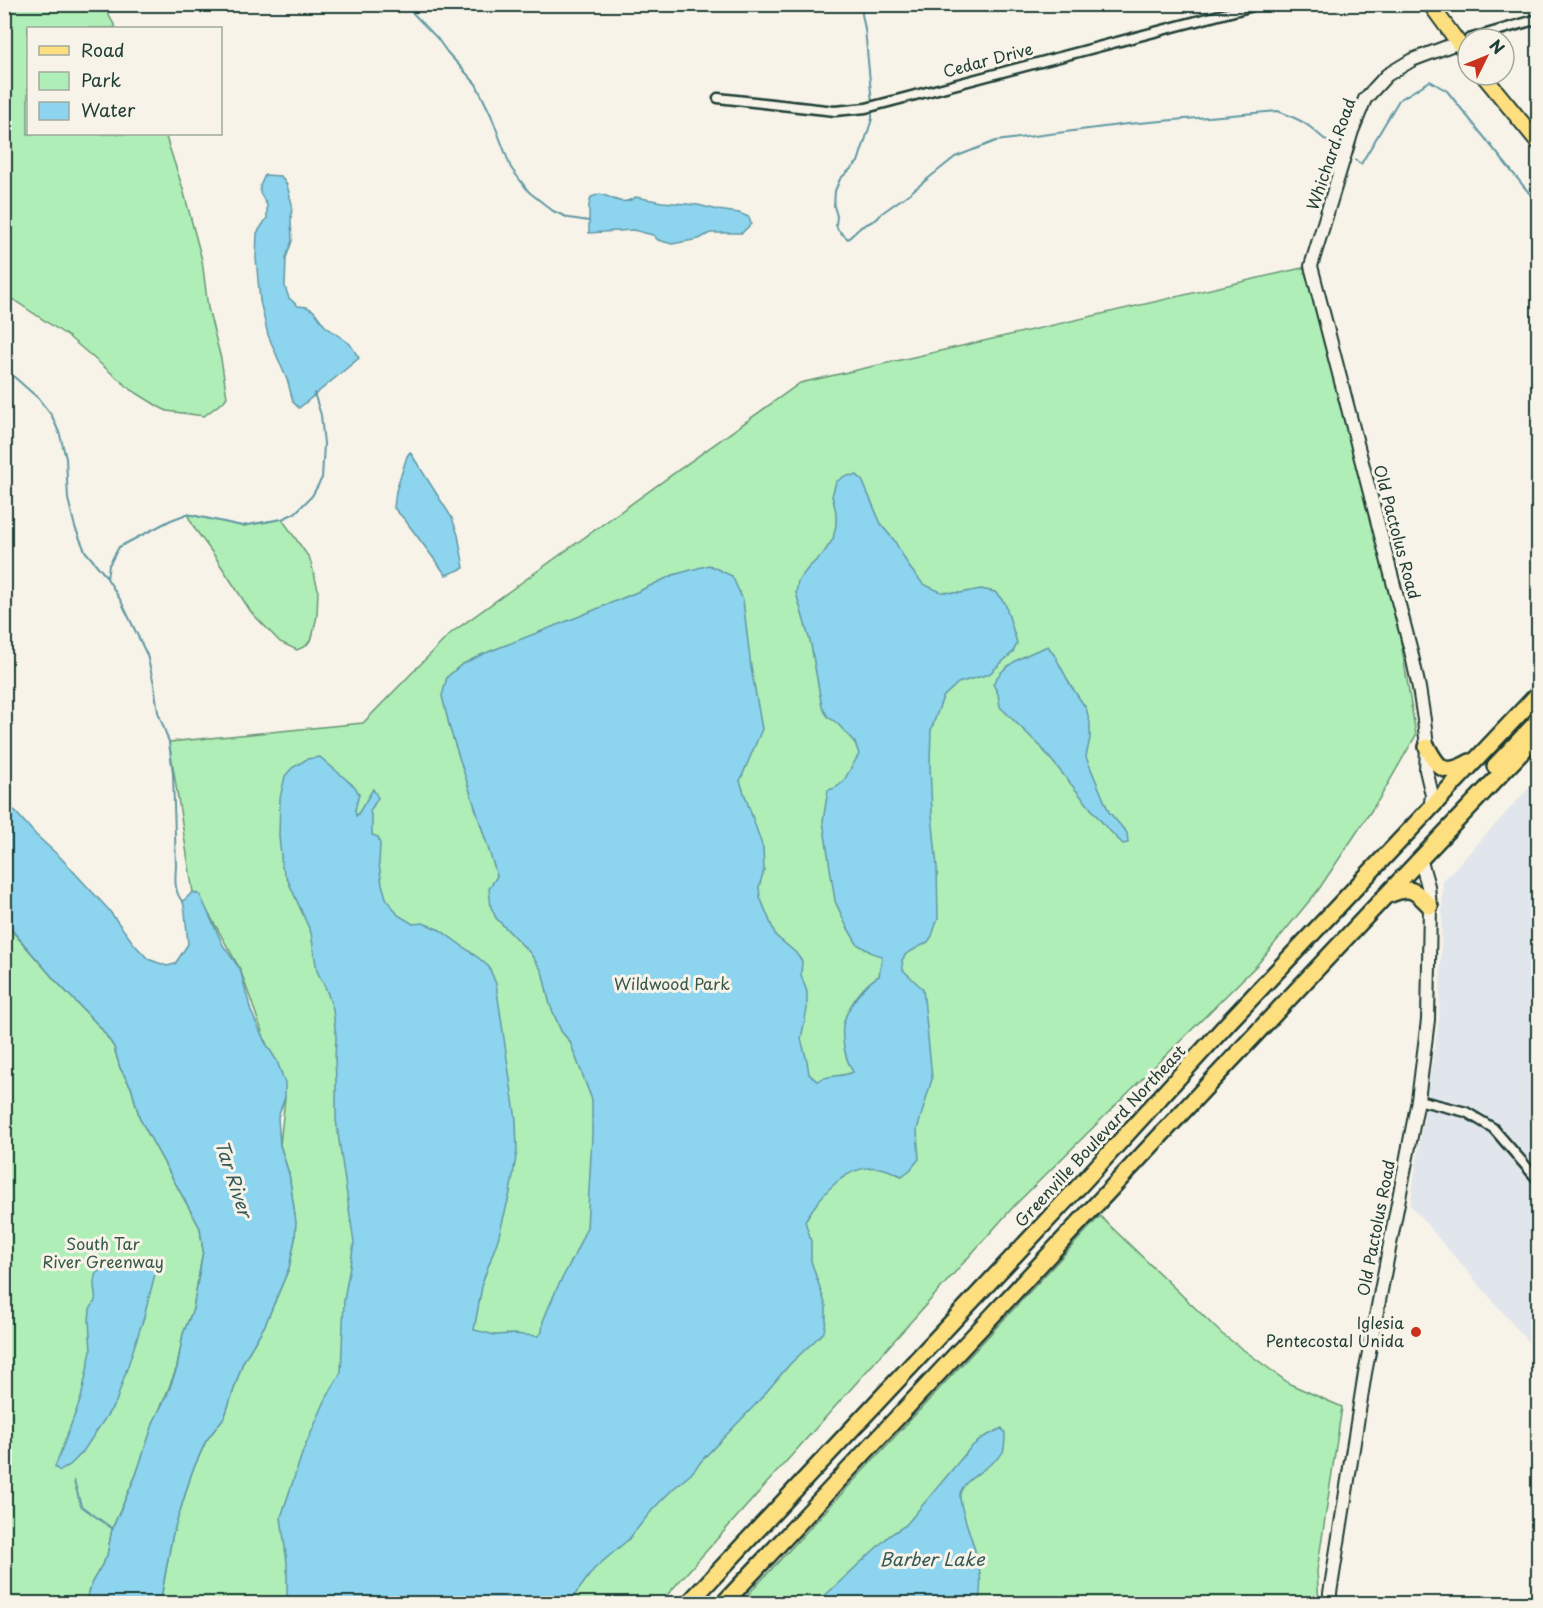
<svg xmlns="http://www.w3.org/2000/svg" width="1543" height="1608" viewBox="0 0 1543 1608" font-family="'Playpen Sans',sans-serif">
	<rect width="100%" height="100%" fill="#f7f3e8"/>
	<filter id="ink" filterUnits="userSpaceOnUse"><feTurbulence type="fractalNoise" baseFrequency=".0167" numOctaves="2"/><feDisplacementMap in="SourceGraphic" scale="12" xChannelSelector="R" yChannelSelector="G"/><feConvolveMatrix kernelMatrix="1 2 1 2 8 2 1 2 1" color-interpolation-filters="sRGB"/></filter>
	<g filter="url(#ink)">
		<path fill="#e1e6ec" d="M1538,778V1353L1410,1205L1439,1018L1443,881Z"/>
		<path fill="#afeeb6" stroke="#679675" stroke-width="1.5" d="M5,4L103,5L116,28H28V134H165L183,189L202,260L208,308L221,359L227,397L224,401L204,416L167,411L159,407L130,389L69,337L5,294Z
			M1311,266L1387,557L1416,735L1381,796L1319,889L1257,965L1015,1205L660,1603L160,1604L172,1537L192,1472L206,1441L225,1416L243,1362L265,1325L289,1268L295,1239L294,1209L289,1174L280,1145L285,1097L240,969L210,916L193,892L169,742L363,723L451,633L800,383Z
			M187,514L242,526L282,519L310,559L318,589L317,616L312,638L306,646L297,650L280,642L251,612L214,555L195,529Z
			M4,922L54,979L101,1028L114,1047L120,1068L131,1087L140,1119L200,1228L203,1251L193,1309L183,1334L177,1367L166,1395L154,1422L136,1475L112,1529L107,1556L92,1582L86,1603H5Z
			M1100,1216L1222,1334L1290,1384L1342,1407L1317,1571L1319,1603L739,1604Z"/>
		<path fill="#8dd4ee" stroke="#6198a4" stroke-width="1.5" d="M265,175L281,176L287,185L292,204L291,221L292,241L286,258L285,287L289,298L298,306L307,307L314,311L325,326L350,344L359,358L299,408L293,402L288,382L268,335L260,301L256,258L257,233L267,218V205L260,193V186Z
			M600,194C616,198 620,207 636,197L662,202L698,205L718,210L739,213L749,217L751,224L742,233H710L699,239L672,244L658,240L653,235L633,230L589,233V205L591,197Z
			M410,452L452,518L458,535L464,568L446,575L405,520L394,508L396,491L407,456Z
			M857,475L862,480L882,526L894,540L910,568L923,584L941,592L960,593L981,589L995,592L1005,603L1017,643L1013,652L989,674L958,683L943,697L931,730L930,765L932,814L937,867L938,918L932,936L928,942L906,954L902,960L903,970L923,989L931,1067L932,1079L917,1130L919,1159L910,1170L902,1176C896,1174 890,1170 884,1169C849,1160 821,1194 805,1221L811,1241V1261L826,1306V1320L824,1332L790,1364L757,1403L704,1458L691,1474L673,1489L653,1509L629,1539L594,1569L569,1603H287V1563L281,1517L303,1451L325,1401L341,1372L344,1300L354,1243L336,1120V1079L335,1060L336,1037L333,1009L326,989L317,971L311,933L282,867L279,836L280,798L285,776L292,768L307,759L320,757L355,787L359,794L355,810L356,816L358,814L373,789L378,798L370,811L372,820V835L378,837L380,844L379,864L382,884L386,898L398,915L413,924L423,923L440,930L480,959L489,967L496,984L516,1120L517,1151L510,1193L498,1239L483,1281L474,1330L495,1335L513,1334L538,1336L542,1332L543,1321L557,1288L574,1256L587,1227L592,1136V1100L570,1042L561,1031L550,1005L542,971L530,953L496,918L491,907L489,889L497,876L450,729L442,696L447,677L461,665L483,654L580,616L637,592L673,575L709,565L732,576L743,600L751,667L762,729L740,781L763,848L764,870L759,887L760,897L776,936L795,952L802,961L801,975L807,992V1009L801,1039L807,1061L809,1074L817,1081C832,1073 840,1078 853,1072C845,1059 840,1036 844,1021C849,1005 864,984 879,976L882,956L872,953L857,944L846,925L835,901L823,821L828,790L835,788L843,782L859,754L855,743L837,723L828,717L822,707L811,645L796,593L798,581L809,567L823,554L833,539L836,525V512L832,496L836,482L845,476Z
			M1048,646L1055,656L1071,686L1086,708L1090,723V738L1086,757L1109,812L1127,833L1128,843L1123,844L1105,826L1040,746L1000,707L998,694L993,684C1003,663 1028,654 1048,646Z
			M5,800L36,835L61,858L108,909L134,944L148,959L167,966L175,964L188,944L185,912L183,901L193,892L200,895L223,945L240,969L251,1011L265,1042L277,1061L285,1083V1097L278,1117L280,1145L289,1174L296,1222L295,1239L289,1268L265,1325L243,1362L225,1416L206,1441L192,1472L172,1537L160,1603H86L92,1582L107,1556L112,1529L136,1475L154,1421L167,1395L177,1368L183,1334L193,1309L203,1251L200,1228L140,1119L131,1087L120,1068L114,1047L101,1028L54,979L5,922Z
			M144,1259L155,1262L157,1266L144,1317L116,1402L82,1453L70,1465L60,1471L55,1467L81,1398L88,1365L91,1351L89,1321L90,1309C99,1298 94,1296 94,1284C94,1280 95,1277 96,1273L109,1264Z
			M1002,1428L1005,1433C1005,1439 1005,1446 1003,1452C995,1466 964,1477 960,1494C959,1502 964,1514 966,1522C974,1547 986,1576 978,1603H817L890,1535L906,1525L971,1447L984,1437Z"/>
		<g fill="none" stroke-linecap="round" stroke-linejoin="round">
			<path stroke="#6198a4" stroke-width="2" d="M404,4L437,38L447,52L476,84L491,115L511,168L529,192L553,211L569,218L589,221
				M863,4L862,14L865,29L872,103
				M872,109V119L858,162L840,179L835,191L834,206L837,216L836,225L838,230L848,239L861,227L877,219L882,213L910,193L955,157L996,141L1127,124L1278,111C1290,116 1300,119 1310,127C1318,133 1324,140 1333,145
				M1355,160L1361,164L1399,100L1430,81L1447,91L1538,204
				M4,361L12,375L38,398L52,416L60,435L66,458L68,499L75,527L85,551L105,575L121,601L147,655L154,684L158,712L169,742L173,774L176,866C175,879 174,893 183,902
				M107,578L109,565L119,547L171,520L187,514L242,526L282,519L295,513L312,496L322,478L324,444L321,415L314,393
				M74,1481L81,1506L113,1529"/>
			<g stroke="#1f3d34" stroke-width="13">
				<path id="street" d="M1469,39L1538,19
					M718,98L835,111L866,108L1261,4
					M1418,1100L1466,1112L1493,1128L1538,1180"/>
			</g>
			<g stroke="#1f3d34" stroke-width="16">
				<path id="secondary" d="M1430,809L1432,795L1426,770L1427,747L1424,720L1419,688L1411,651L1311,266L1352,131L1365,99L1387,75L1412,60L1457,43
					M1330,1604V1593L1365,1373L1418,1100L1428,1020L1430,906L1428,886L1420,858"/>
			</g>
			<g stroke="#1f3d34" stroke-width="18">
				<path id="primary" d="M1430,4L1468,56
					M1483,75L1538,142"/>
			</g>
			<g stroke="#1f3d34" stroke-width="20">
				<path id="highway" d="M1427,747C1439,770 1445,776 1470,762
					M1495,766L1535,724L1538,717
					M1388,895C1411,886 1414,889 1430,906
					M688,1604L1084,1181L1228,1023L1538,694
					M723,1604C995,1314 1264,1022 1538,735"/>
			</g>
			<use href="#street" stroke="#f7f3e8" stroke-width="8"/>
			<use href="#secondary" stroke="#f7f3e8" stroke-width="12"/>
			<use href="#primary" stroke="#fedf80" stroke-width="14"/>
			<use href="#highway" stroke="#fedf80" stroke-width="15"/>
		</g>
	</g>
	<circle fill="#c8321e" stroke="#f7f3e8" stroke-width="2" cx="1416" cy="1332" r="6"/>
	<g text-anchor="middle" stroke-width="6" stroke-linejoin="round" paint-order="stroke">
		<g font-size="16" fill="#1f3d34" stroke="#f7f3e8">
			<text transform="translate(988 60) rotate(-15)" y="6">Cedar Drive</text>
			<text transform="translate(1331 154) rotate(-71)" y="6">Whichard Road</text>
			<text transform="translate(1397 532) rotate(75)" y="6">Old Pactolus Road</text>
			<text transform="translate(1100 1136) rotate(-47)" y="6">Greenville Boulevard Northeast</text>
			<text transform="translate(1376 1228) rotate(-79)" y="6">Old Pactolus Road</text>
		</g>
		<g font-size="16" fill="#355848" stroke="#f7f3e8">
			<text x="672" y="990">Wildwood Park</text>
			<text x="103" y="1250">South Tar<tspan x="103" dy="18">River Greenway</tspan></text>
		</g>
		<g font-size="16" fill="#1f3d34" stroke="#f7f3e8" text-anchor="end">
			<text x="1404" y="1329">Iglesia<tspan x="1404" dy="18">Pentecostal Unida</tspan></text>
		</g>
		<g font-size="18" font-style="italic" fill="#355b59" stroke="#f7f3e8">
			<text transform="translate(233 1179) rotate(72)" y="6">Tar River</text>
			<text x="932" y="1566">Barber Lake</text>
		</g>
	</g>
	<rect width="1543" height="1608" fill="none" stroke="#f7f3e8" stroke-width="24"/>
	<rect x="12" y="12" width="1519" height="1584" fill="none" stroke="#1f3d34" stroke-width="2" filter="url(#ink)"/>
	<rect x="27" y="27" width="195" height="108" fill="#f7f3e8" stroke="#a1aaa0" stroke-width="1.5"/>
	<rect x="39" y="46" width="30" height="9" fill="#fedf80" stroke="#a1aaa0" stroke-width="1.5"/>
	<text x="81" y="57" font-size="18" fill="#1f3d34">Road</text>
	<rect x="39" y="72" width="30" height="18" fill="#afeeb6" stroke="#a1aaa0" stroke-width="1.5"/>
	<text x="81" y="87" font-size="18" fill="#1f3d34">Park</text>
	<rect x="39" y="102" width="30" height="18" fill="#8dd4ee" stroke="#a1aaa0" stroke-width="1.5"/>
	<text x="81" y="117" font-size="18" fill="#1f3d34">Water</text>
	<g transform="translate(1486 57) rotate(47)"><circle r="28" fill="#f7f3e8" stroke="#a1aaa0" stroke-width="1.5"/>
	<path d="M0-4.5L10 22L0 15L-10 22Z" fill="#c8321e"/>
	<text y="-9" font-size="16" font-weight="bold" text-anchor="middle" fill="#1f3d34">N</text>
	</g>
</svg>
